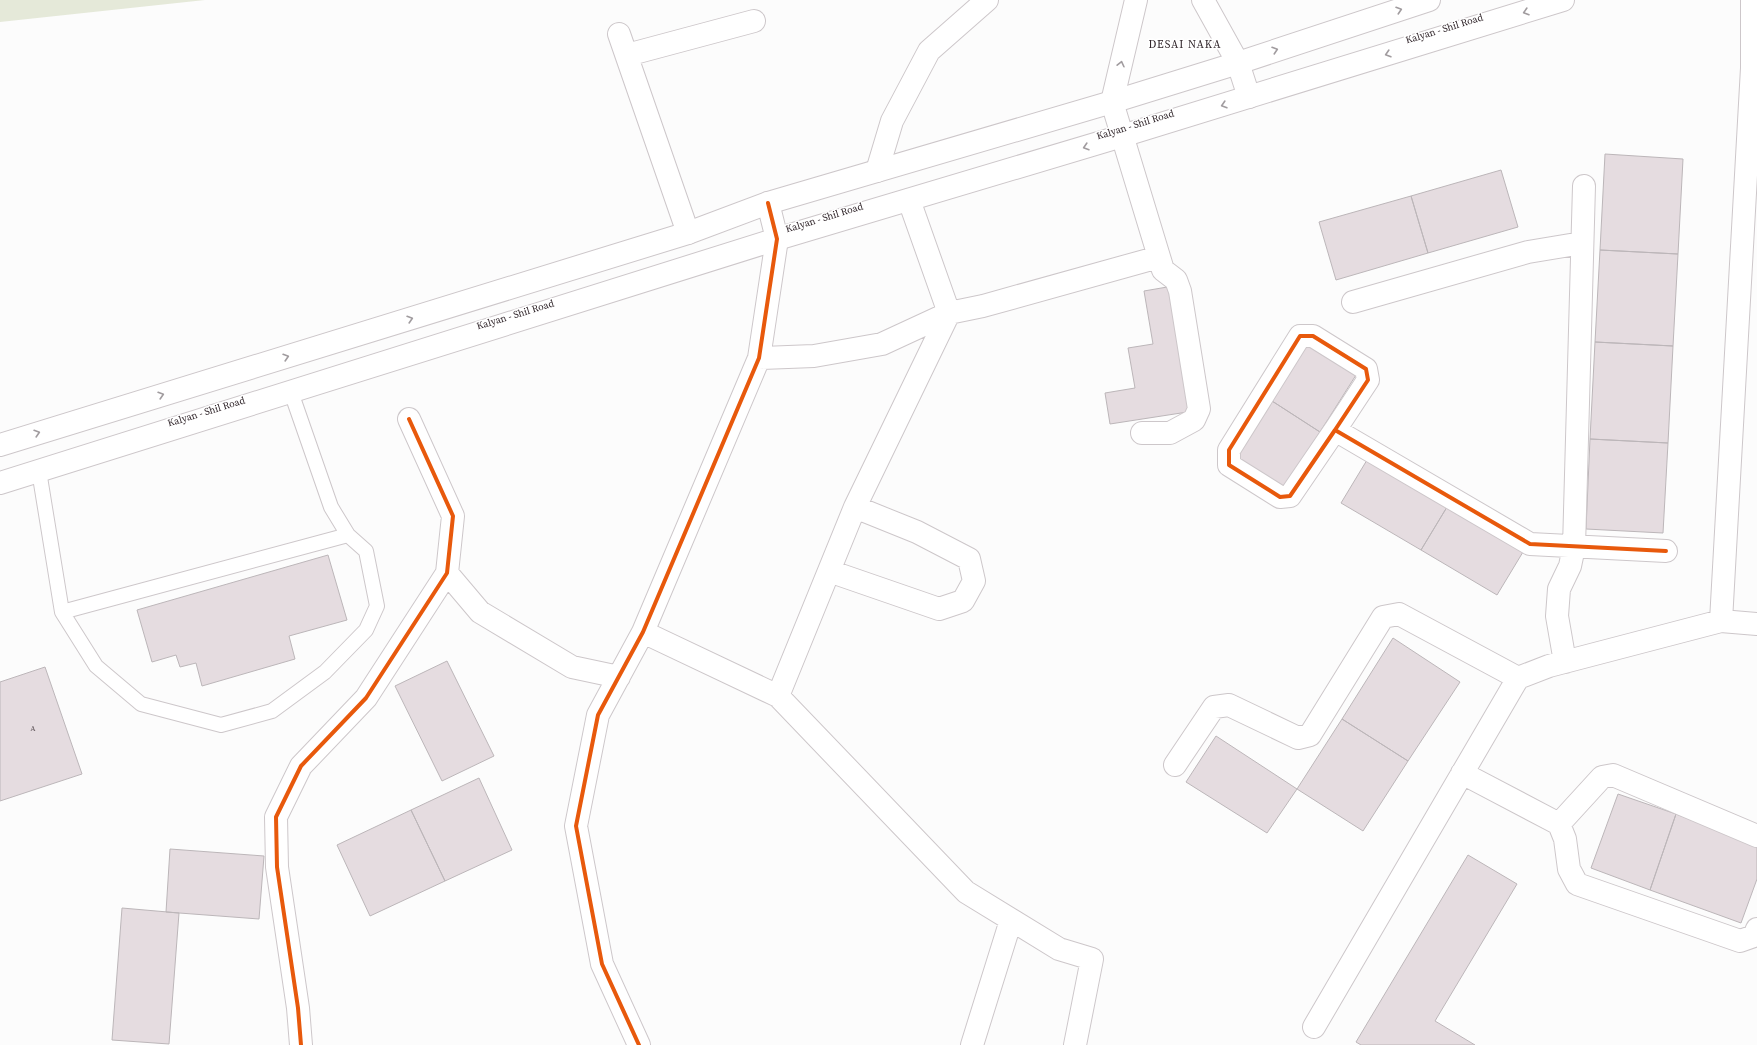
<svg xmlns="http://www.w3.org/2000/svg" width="1757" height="1045" viewBox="0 0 1757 1045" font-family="'Source Serif 4',serif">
	<rect width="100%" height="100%" fill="#fcfcfc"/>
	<path fill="#e5e9d9" d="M0,0H205L0,22Z"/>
	<path fill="#e5dce0" stroke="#bcb6b9" d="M1605,154L1683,159L1678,254L1600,250Z
		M1501,170L1518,227L1428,253L1411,196Z
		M1411,196L1428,253L1336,280L1319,222Z
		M1600,250L1678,254L1673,346L1595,342Z
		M1173,286L1194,411L1110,424L1105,393L1135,388L1128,348L1153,344L1144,291Z
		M1595,342L1673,346L1668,443L1590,439Z
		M1308,344L1356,375L1320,432L1272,401Z
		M1272,401L1320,432L1282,490L1234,459Z
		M1590,439L1668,443L1663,533L1586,529Z
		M1367,460L1447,507L1421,550L1341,503Z
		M1447,507L1523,552L1497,595L1421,550Z
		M328,555L347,620L289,636L295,659L202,686L196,663L180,667L176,655L152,662L137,610Z
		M1393,638L1460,682L1408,761L1342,719Z
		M447,661L494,756L442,781L395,686Z
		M45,667L82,774L0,801V682Z
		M1342,719L1408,761L1363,831L1297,789Z
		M1216,736L1297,789L1267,833L1186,782Z
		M479,778L512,850L445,881L411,810Z
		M1618,794L1676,814L1650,890L1591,868Z
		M411,810L445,881L370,916L337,845Z
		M1676,814L1757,845V879L1741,923L1650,890Z
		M170,849L264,856L259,919L166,912Z
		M1468,855L1517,884L1435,1021L1475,1045H1361L1356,1042Z
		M122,908L179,913L169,1044L112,1040Z"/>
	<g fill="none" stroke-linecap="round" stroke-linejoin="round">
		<g stroke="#cdc7ca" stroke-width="16">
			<path id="service" d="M39,471L62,612L96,666L141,704L221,725L272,711L325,672L366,630L377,606L366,551L348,535L331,507L291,392
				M62,612L348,535"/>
		</g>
		<g stroke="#cdc7ca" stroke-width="24">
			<path id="minor" d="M1136,0L1112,102L1163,270L1176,280L1180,291L1199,409L1194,420L1170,433H1142
				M1203,0L1238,63L1249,97
				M619,34L688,233
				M627,55L754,21
				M877,171L892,121L929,51L987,0
				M1353,302L1528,252L1582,243
				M759,358L814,356L882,344L949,313L983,306L1159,257
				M1335,430L1290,496L1280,497L1229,465V450L1300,336H1313L1366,369L1368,380L1335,430L1530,544L1666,551
				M829,571L939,609L963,601L974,581L969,559L917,532L855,507
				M447,573L480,612L572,667L619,677
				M1721,621L1752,68V0
				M643,632L778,696L966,892L1059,949L1092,959L1075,1045
				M1565,662L1557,616L1559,589L1570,566L1574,547L1584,186
				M778,696L855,507L949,313L909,200
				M1175,765L1214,707L1229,705L1298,738L1310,735L1383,617L1399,614L1518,678
				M1462,773L1559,824L1565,839L1569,869L1577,884L1740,941L1754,936L1757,929
				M1559,824L1602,777L1613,775L1757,836
				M1314,1027L1518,678L1549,666L1721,621L1757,624
				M301,1045L298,1008L277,867L276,817L301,766L366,698L447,573L453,516L409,419
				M639,1045L602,964L576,826L598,715L643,632L759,358L777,239L768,203
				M972,1045L1011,920"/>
		</g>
		<g stroke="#cdc7ca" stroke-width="24">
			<path id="primary" d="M0,445L688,233L768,203L1112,102L1238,63L1429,0
				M0,483L777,239L1122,136L1563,0"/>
		</g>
		<use href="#service" stroke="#fff" stroke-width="14"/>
		<use href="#minor" stroke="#fff" stroke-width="22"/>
		<use href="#primary" stroke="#fff" stroke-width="22"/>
		<g stroke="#fff" stroke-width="6">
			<path id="cycleway" d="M1335,430L1290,496L1280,497L1229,465V450L1300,336H1313L1366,369L1368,380L1335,430L1530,544L1666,551
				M301,1045L298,1008L277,867L276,817L301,766L366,698L447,573L453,516L409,419
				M639,1045L602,964L576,826L598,715L643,632L759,358L777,239L768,203"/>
		</g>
		<use href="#cycleway" stroke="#e8590c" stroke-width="4"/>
	</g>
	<defs><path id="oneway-chevron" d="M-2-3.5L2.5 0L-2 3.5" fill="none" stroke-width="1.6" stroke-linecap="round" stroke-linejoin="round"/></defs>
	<g stroke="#a19c9f">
		<use href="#oneway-chevron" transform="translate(1399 10) rotate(-18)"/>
		<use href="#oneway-chevron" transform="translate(1526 12) rotate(163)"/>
		<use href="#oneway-chevron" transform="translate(1275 50) rotate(-18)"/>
		<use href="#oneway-chevron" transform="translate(1388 54) rotate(163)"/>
		<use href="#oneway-chevron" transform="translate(1121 64) rotate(-77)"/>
		<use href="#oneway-chevron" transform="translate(1224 105) rotate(163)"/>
		<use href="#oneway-chevron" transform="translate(1086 147) rotate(163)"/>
		<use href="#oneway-chevron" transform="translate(410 319) rotate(-17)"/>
		<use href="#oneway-chevron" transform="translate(286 357) rotate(-17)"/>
		<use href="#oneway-chevron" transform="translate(161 395) rotate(-17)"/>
		<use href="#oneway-chevron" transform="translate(37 433) rotate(-17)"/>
	</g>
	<g text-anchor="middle" stroke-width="3" stroke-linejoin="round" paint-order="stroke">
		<g font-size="8" fill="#5c5257">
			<text x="33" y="731">A</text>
		</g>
		<g font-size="10" fill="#2f2429" stroke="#fff">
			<text transform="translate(1444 28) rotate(-17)" y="4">Kalyan - Shil Road</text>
			<text transform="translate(1135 124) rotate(-17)" y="4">Kalyan - Shil Road</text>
			<text transform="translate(824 217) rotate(-17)" y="4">Kalyan - Shil Road</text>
			<text transform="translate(515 314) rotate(-17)" y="4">Kalyan - Shil Road</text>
			<text transform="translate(206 411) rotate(-17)" y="4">Kalyan - Shil Road</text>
		</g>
		<g font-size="11" letter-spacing="1" fill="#2f2429" stroke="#fff">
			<text x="1185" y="48">DESAI NAKA</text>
		</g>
	</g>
</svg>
